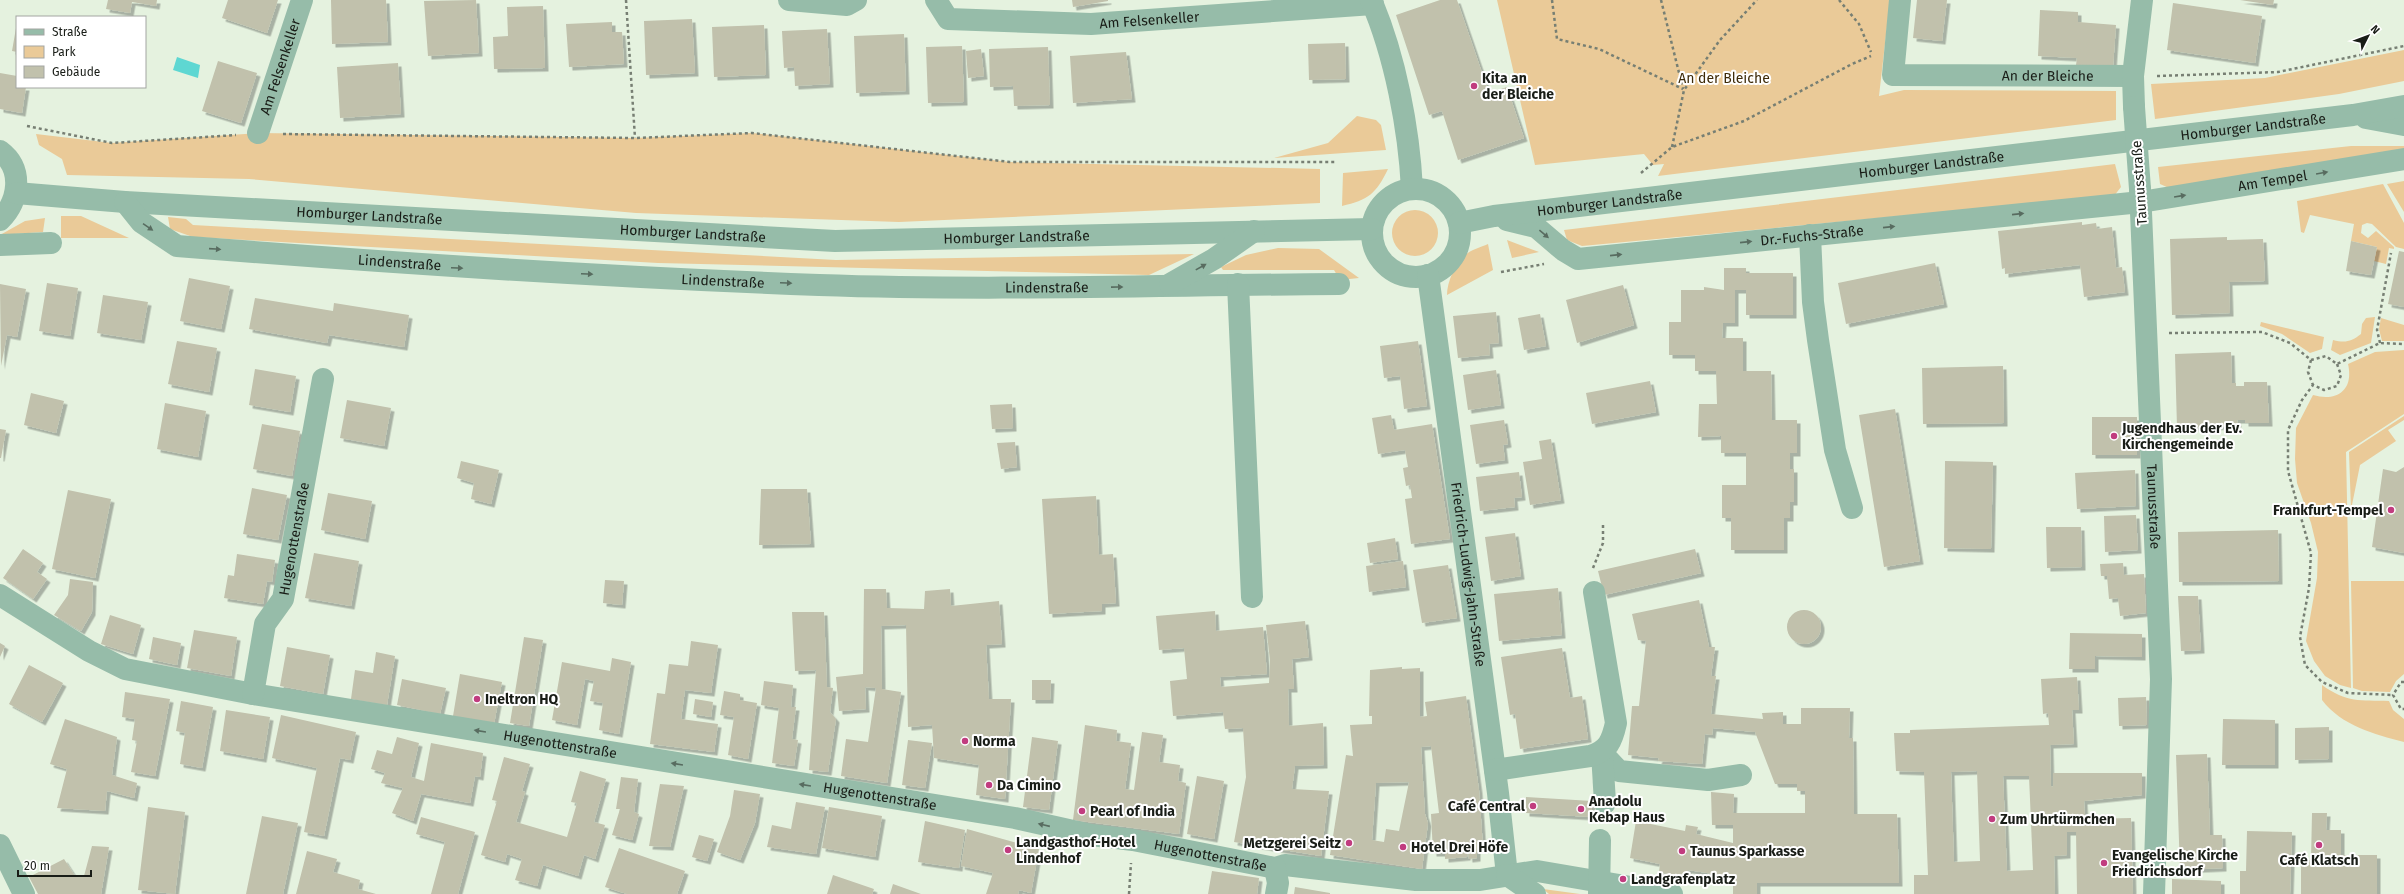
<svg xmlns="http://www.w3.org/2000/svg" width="2404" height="894" viewBox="0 0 2404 894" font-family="'Fira Sans',sans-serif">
	<defs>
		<filter id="shadow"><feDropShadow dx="3.5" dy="3.5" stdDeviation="0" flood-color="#0004"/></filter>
	</defs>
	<rect width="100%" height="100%" fill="#e5f2df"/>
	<path fill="#eaca98" d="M1497,0H1890L1879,96L1904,90L2116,91V120L1658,176L1664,164L1653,165L1644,154L1535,165Z
		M2404,50V81L2339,94L2155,119L2151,84L2265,78Z
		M1357,116L1376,120L1381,125L1386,150L1274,158L1328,143Z
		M258,133L635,138L752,133L1010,162L1320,169V203L899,222L636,213L249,179L67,175L62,159L39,145L36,134L112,143Z
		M2351,146H2404V151L2169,188L2160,184L2158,167Z
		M2115,164L2121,187L2114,196L1582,246L1567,240L1564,230Z
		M1388,169C1376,194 1368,200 1342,206L1343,173Z
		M2404,181V212L2387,184Z
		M2383,184L2404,223V249L2396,247L2372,224L2367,223L2362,225L2361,233L2368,238L2376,231L2394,247V249L2389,248L2386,264L2374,261L2377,247L2351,241L2354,224L2310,215L2304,233L2301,232L2297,201Z
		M1392 233a23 23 0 1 1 46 0a23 23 0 1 1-46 0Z
		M61,216H81L129,238H61Z
		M168,217L186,219L193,225L836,260L1194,254L1149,275L658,263L193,237L170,229Z
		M45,218L43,232L0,235L25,221Z
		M1507,240L1539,252L1512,258Z
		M1488,244L1493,270L1447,295C1447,282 1455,264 1465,255C1471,250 1481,247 1488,244Z
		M1278,248L1319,249L1359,278L1340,280L1334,270H1223L1221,267L1246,255Z
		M2375,317L2371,343L2340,355L2331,350L2333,340C2345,343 2351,342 2361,334L2362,324L2366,318Z
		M2381,318L2404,325V341H2382L2379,329Z
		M2261,322L2324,337L2322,349L2310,353L2282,334L2260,326Z
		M2404,350V414L2346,452L2351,688L2340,685L2325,676L2314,661L2306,641L2317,578L2318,552L2311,523L2297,483L2295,459L2296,428L2313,395C2337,402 2354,390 2348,364L2375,352Z
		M2404,416V420L2388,430L2396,441L2360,465L2351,510L2349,452Z
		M2351,581H2404V674L2396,681L2390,692L2362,691L2353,688Z
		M2322,685C2347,703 2360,700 2389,701L2393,710L2404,719V742C2374,734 2342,726 2322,700Z
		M1543,889L1580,894H1549Z"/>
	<path fill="#5ed7d2" d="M177,57L200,65L198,78L173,70Z"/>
	<path fill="#c1c1ac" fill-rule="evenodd" filter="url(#shadow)" d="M108,0H157L156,6L132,2L130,13L106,9Z
		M228,0H278L267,33L222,18Z
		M331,0H386L388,42L332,44Z
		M476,0L479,53L428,56L424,1Z
		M1072,0H1108V1L1073,7Z
		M1440,0H1457L1489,93L1507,87L1524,138L1458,160L1442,111L1429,115L1396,15Z
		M1917,0H1947L1942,41L1913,38Z
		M2240,0H2274L2273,5Z
		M2173,3L2262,16L2255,63L2167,50Z
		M543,6L545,68L494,69L493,37L508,36L507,7Z
		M2040,10L2078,12V22L2116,25L2113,67L2076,65L2077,58L2038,56Z
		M692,19L695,73L646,75L644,21Z
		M612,22V32H622L624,64L569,67L566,24Z
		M764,25L766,75L714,77L712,27Z
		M16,28H17V52L12,51Z
		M827,29L830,84L795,86L794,67L784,68L782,31Z
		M904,34L906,91L856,93L854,36Z
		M1345,43L1346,79L1309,80L1308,44Z
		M962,46L964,102L928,103L926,47Z
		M1048,47L1050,105L1014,106L1013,86L990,87L989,49Z
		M981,49L984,76L968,78L966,51Z
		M1126,52L1132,99L1073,103L1070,56Z
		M218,61L257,73L241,123L202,111Z
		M398,63L401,114L340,118L337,67Z
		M0,73L17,76V87H26L22,113L0,109Z
		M2082,222V225L2096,223L2097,229L2112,227L2116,268L2122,267L2125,292L2084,297L2080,265L2005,274V268L2002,269L1998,231Z
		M2227,237V240L2263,239L2265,281L2229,282L2230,313L2172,315L2170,239Z
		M2351,241L2377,247L2371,275L2346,271Z
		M2399,251L2404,252V307L2388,304Z
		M1935,263L1944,304L1846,324L1838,283Z
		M1724,268H1746V273H1793V315H1746V290H1735V323H1723L1722,338H1743V371H1771L1772,420H1797V453H1790V469H1794V502H1790V518H1784V550H1731V518H1722V485H1746V453H1721V436L1698,437L1699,404H1717L1716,371H1695V355H1669V322H1681V290H1704V287L1724,290Z
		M189,278L230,286L221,329L180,321Z
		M47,283L78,288L70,336L39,331Z
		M0,284L26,289L17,337L7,335L1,366Z
		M1623,285L1634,325L1577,343L1566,300Z
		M103,295L148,302L141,340L97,333Z
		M255,298L333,311L334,303L409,315L404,347L329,335L327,343L249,329Z
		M1496,312L1499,343L1489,344L1490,355L1458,358L1453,316Z
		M1540,314L1546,346L1524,350L1518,318Z
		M177,341L217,348L209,392L168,384Z
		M1418,341L1427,406L1404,409L1400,376L1384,378L1380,346Z
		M2231,352L2232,383H2236V386H2244V382H2267L2269,423H2245V420H2237L2238,424H2233V426L2177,428L2175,354Z
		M2003,366L2004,423L1923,424L1922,368Z
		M255,369L296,376L290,412L249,405Z
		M1496,370L1501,405L1468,410L1463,375Z
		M1650,381L1656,412L1592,424L1586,393Z
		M31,393L64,401L56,433L24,425Z
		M347,400L391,408L384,446L340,438Z
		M165,403L206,411L198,457L157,449Z
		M1012,404L1013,428L992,429L990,405Z
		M1895,409L1920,561L1884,567L1859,415Z
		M1391,415L1394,430L1432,424L1450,539L1411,544L1405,499L1412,498L1410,485L1406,486L1403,468L1408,467L1405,450L1378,454L1372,418Z
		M2092,417H2137V455H2092Z
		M1504,420L1508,444L1503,445L1505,460L1476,464L1470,425Z
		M262,424L300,431L292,476L253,469Z
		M0,429L6,430L1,458H0Z
		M1551,439L1561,500L1530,505L1523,462L1542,459L1539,441Z
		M1015,442L1017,467L1001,469L997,443Z
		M461,461L499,470L491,504L471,499L474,483L457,478Z
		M1945,461L1993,462L1991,549L1944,548Z
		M2404,467V553L2372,547L2383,469L2396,472Z
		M2135,470L2136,506L2077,509L2075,473Z
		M1519,472L1522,497L1514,498L1515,507L1480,511L1476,477Z
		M252,488L287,495L278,540L243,534Z
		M761,489H807L811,544L759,545Z
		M68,490L111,499L95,578L52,569Z
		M328,493L372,501L365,539L321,530Z
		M1096,496L1099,555L1113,554L1116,603L1102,604V611L1049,614L1042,499Z
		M2136,515L2138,550L2105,552L2104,516Z
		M2046,527H2081L2082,567L2047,568Z
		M2278,530L2279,581L2179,582L2178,532Z
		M1515,533L1521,576L1491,581L1485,537Z
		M1395,538L1398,559L1370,563L1367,543Z
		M23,549L43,563L37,572L47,579L33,599L3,578Z
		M1695,549L1701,573L1604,595L1598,571Z
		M314,553L359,561L351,606L305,598Z
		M237,554L275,560L272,582L267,581L263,604L224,598L228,575L234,576Z
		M1403,561L1406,587L1369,592L1366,566Z
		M2123,563L2124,575L2144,574L2146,613L2120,616L2118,598L2109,599L2107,576H2101L2100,564Z
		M1448,565L1457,618L1422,623L1413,570Z
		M70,579L93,582L92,612L81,631L54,615L68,595Z
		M605,580L624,581L622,605L603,603Z
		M1558,588L1562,635L1499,641L1494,594Z
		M864,589H886L887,608L924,609L925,591L950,589L951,606L999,601L1002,644L986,645L989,699H1011L1005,799L976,795L979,765L934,758L932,725L908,727L906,625L881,626L882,689L901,692L887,783L841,776L846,739L868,742L876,688L865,687L866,709L839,711L836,677L863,674Z
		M2178,596H2198L2201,650L2181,651Z
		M1699,600L1709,647H1715L1711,676H1716L1711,714L1763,719L1762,713L1783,712V724H1801V708H1850L1849,738H1853L1854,814H1897L1899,883H1757V894H1733V877L1688,870L1686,878L1659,872L1660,864L1630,858L1636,821L1685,831L1686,825L1698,827L1696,834L1733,843V825H1712L1711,792L1734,794L1733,813H1805V791H1797V784H1775L1755,732L1713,728L1712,735L1705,734L1702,764L1658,761L1659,758L1628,755L1632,706H1639L1646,641L1638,640L1632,614Z
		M1787 627a17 17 0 1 1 34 0a17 17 0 1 1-34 0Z
		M1215,611L1216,631L1263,627L1267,674L1220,677L1221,687L1269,683L1270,661L1266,625L1305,621L1309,657L1292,659L1294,689H1288L1289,726L1323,723L1324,765L1295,766L1292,789L1329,791L1321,856L1234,842L1246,777L1243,728L1225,729L1223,712L1173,716L1170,681L1187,679L1184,648L1159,650L1156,616Z
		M792,612H824L827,687L833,688L830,712L836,719L828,772L809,770L816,670L795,671Z
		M110,615L141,625L133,654L101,644Z
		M194,630L237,637L231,676L187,668Z
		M2070,633L2142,634V657L2095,656V669H2069Z
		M153,637L181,643L177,665L149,659Z
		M524,637L543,640L529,726L510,723Z
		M691,641L718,645L711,693L685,690L681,719L718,724L714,752L650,744L657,693L665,694L669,664L688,666Z
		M0,643L5,646L0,657Z
		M287,647L330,655L323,694L280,686Z
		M1562,648L1570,698L1582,696L1588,739L1520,749L1515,714L1510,715L1501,657Z
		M376,652L395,656L387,705L351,699L355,670L373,673Z
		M612,658L631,662L619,734L599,730L603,703L590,701L594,681L585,679L577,725L552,720L562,662L610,671Z
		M29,665L63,683L42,722L9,704Z
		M1402,667V669L1420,668V717L1427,716L1425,702L1466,696L1479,790L1483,847L1477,848V858L1469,859L1468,851L1467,857L1445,859V853H1433L1431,814L1439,813L1431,746L1421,747L1425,814L1428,823L1422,869L1330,855L1346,755L1353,756L1350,725L1372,724V716H1369L1370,670ZM1409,782L1399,831L1386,829L1384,842L1372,840L1376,783Z
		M460,674L502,682L494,724L453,716Z
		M2077,677L2079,710H2072L2074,744L2050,745L2051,786L2053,787V773H2142V795L2084,801L2085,819L2131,818L2133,894H2077L2076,832H2067V855L2054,856L2055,894H1914V875H1928L1924,772L1896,771L1894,733H1910V730L2049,725L2048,713L2043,714L2041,679ZM1977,771L1980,861L1954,862L1951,772ZM2003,776H2029L2033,870L2007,871Z
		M402,679L446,688L440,714L397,705Z
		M1032,680H1051L1050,700H1032Z
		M764,681L793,685L791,707H796L792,739L798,740L794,766L772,763L779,708L761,705Z
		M724,691L740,694V700L757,703L748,759L728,755L734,717L720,715Z
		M125,692L170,699L155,776L131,772L137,741L132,740L135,719L122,717Z
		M2146,697L2147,725L2119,726L2118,698Z
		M695,699L713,702L711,717L693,714Z
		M181,701L213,707L202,768L180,764L185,733L176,731Z
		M226,710L270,717L263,759L220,751Z
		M281,715L356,732L350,760L340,758L324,836L304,832L317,768L272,758Z
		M65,719L117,737L112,775L137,783L134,798L107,791L105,811L57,808L67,769L50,764Z
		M2223,719L2275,720V765H2222Z
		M1085,725L1117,730L1116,741L1131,743L1125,789L1134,790L1142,732L1163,735L1159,762L1180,765L1178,781L1186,783L1179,834L1073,820Z
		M2329,727V759L2295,760V728Z
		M397,737L419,743L411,777L424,781L431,743L483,753L480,777L475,776L470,803L421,794L413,821L392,813L403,788L381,783L385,773L371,769L377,750L392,754Z
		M1032,737L1058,741L1049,810L1023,807Z
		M908,740L932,743L925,788L902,785Z
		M2207,754L2210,835H2222L2223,868L2180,870L2176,755Z
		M504,757L530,764L522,791L525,792L516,822L567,837L577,803L571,802L580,771L606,779L594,822L605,825L595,859L584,855L578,876L543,865L537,886L515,880L522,859L507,854L505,862L481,855L497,801L492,800Z
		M1197,776L1224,781L1214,839L1187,834Z
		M621,777L638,779L634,812L639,814L632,840L612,835L620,809H616Z
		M660,784L684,786L670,847L649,846Z
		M734,790L760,794L755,823L740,860L717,852L730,816Z
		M1526,797L1592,801L1591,817L1526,813Z
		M796,802L825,807L816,854L767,847L772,825L791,829Z
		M148,807L185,812L175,894L138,890Z
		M829,807L882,816L875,857L822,848Z
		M2312,813H2327L2326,830H2341V855H2377V894H2301V860H2311Z
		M262,816L298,823L283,894H246Z
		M421,817L475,832L458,894H431L445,842L416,834Z
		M925,821L965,830L959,868L918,862Z
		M967,829L1039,849L1031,893L1019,890L1018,894H986L993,873L961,866Z
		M2247,831L2292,832L2290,894H2240V871H2246Z
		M699,835L714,839L707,861L692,857Z
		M92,846L109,847L101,894H38L29,877L64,859L75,876H84Z
		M619,848L685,871L677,894H627L605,887Z
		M307,851L337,859L333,872L360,880L358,889L376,894H296Z
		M1212,871L1259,878L1257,894H1208Z
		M833,875L874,889L872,894H827Z
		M2172,879L2221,881V894H2172Z
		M893,884L921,894H890Z
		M1295,887L1330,893V894H1294Z"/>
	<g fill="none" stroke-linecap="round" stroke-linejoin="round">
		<path stroke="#777f73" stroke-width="2.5" stroke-dasharray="3 3" stroke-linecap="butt" d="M626,0L635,138
			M1552,0L1557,39L1599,49L1683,89
			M1661,0L1683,89
			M1839,0L1859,24L1871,52
			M2157,76L2278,72L2404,46
			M27,126L112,143L236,135
			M283,134L635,138L752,133L1010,162H1335
			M1672,147L1684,90L1720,40L1757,0
			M1641,173L1672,147L1744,121L1852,64L1871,56
			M1501,272L1544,264
			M2169,333L2262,332L2290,343L2311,360L2326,356L2337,364L2380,343L2404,344
			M2380,343L2377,330L2391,253
			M2311,360L2308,372L2313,385
			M2337,364L2341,375L2337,386L2324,390L2313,385L2302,400L2288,430V471L2311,553L2309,588L2300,637L2305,665L2322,682L2348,693L2393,695
			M1593,568L1603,543V523
			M2404,682H2401L2393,695L2401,709H2404
			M1129,894L1131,863"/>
		<g stroke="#96bca9" stroke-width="22">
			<path d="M789,0L847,5L856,0"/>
			<path id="s1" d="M936,0L948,19L1091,24L1373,4"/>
			<path d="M1371,0C1395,55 1409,129 1412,189"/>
			<path id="s2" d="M1900,0L1893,75L2133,76"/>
			<path d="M2134,107L2133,76L2142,0"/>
			<path d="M2366,118L2404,125"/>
			<path id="s3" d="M258,133L302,0"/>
			<path d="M0,151C24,169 19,201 0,220"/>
			<path id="s4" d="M2140,189L2161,679L2154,894"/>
			<circle cx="1416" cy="233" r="44"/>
			<path id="s5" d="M16,193L125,202L835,241L1372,229"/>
			<path id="s6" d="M125,202L141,222L177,246C390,263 604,277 819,285C992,291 1166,285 1339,284"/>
			<path id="s7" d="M1507,220L1536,227L1563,250L1578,259L2141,202L2404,159"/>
			<path id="s8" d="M1459,223L1494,216L2353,115L2404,106"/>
			<path d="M1810,235L1813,302L1818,340L1835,450L1852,508"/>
			<path d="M0,245L51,243"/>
			<path id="s9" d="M1428,275L1498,793L1507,875"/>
			<path d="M1170,284L1214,259L1254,231"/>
			<path d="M1238,284L1252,597"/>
			<path id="s10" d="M0,595L89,651L125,669L253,694L1015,818L1091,835L1133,840L1275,868L1285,865L1416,880H1480L1537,871L1672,894"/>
			<path id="s11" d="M253,694L265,624L283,599L323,379"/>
			<path d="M1602,753L1619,771L1708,780L1741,775"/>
			<path d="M1602,753L1605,803"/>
			<path d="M1495,770L1590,756C1608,751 1612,741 1616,723L1594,592"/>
			<path d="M0,845L24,894"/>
			<path d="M1275,868L1278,883L1276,894"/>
			<path d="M1507,875L1535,894"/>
			<path d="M1599,894L1600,840"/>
		</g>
		<path stroke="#96bca9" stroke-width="22" d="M2134,107L2140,189"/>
	</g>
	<defs><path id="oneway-solid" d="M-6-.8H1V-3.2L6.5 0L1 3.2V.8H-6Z"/></defs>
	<g fill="#586c60">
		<use href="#oneway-solid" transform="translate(2322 173) rotate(-10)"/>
		<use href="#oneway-solid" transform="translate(2180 196) rotate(-9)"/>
		<use href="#oneway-solid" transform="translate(2018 214) rotate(-6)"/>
		<use href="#oneway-solid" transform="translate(148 227) rotate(34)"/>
		<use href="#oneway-solid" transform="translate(1889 227) rotate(-6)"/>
		<use href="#oneway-solid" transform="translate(1544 234) rotate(40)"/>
		<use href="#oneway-solid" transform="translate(1746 242) rotate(-6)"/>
		<use href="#oneway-solid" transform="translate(215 249) rotate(4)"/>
		<use href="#oneway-solid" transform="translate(1616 255) rotate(-6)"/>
		<use href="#oneway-solid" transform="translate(1201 267) rotate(-29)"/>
		<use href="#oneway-solid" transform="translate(457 268) rotate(3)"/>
		<use href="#oneway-solid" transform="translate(587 274) rotate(3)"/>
		<use href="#oneway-solid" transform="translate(786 283) rotate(3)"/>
		<use href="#oneway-solid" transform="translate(1117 287) rotate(-1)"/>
		<use href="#oneway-solid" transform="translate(480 731) rotate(-171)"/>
		<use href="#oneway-solid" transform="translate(677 764) rotate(-171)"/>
		<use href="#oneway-solid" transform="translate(805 785) rotate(-171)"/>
		<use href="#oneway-solid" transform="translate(1044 825) rotate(-167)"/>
	</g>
	<g fill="#c13c7f" stroke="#fff" stroke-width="1.5">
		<circle cx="1474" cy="86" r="4"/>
		<circle cx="2114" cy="436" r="4"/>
		<circle cx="2391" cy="510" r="4"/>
		<circle cx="477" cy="699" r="4"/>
		<circle cx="965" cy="741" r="4"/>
		<circle cx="989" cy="785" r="4"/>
		<circle cx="1533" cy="806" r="4"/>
		<circle cx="1581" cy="809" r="4"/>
		<circle cx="1082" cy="811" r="4"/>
		<circle cx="1992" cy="819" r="4"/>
		<circle cx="1349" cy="843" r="4"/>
		<circle cx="2319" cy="845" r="4"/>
		<circle cx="1403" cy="847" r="4"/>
		<circle cx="1008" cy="850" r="4"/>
		<circle cx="1682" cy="851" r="4"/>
		<circle cx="2104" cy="863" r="4"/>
		<circle cx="1623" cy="879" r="4"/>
	</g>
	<g text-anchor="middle" stroke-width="4" stroke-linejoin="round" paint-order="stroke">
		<g font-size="14" fill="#191d17" stroke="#fff">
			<text dy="5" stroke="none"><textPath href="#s1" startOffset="224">Am Felsenkeller</textPath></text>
			<text dy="5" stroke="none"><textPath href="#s3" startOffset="70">Am Felsenkeller</textPath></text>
			<text dy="5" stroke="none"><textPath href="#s2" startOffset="230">An der Bleiche</textPath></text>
			<text dy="5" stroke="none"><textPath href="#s8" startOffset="800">Homburger Landstraße</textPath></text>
			<text dy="5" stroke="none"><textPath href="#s8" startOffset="476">Homburger Landstraße</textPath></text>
			<text dy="5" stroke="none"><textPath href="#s7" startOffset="782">Am Tempel</textPath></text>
			<text transform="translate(2139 183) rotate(-94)" y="5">Taunusstraße</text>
			<text dy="5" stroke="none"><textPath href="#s8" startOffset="152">Homburger Landstraße</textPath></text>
			<text dy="5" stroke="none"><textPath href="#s5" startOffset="354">Homburger Landstraße</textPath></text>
			<text dy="5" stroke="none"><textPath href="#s5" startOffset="678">Homburger Landstraße</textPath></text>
			<text dy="5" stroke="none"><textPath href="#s7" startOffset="318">Dr.-Fuchs-Straße</textPath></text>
			<text dy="5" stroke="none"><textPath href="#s5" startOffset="1002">Homburger Landstraße</textPath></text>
			<text dy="5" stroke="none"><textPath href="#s6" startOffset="292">Lindenstraße</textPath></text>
			<text dy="5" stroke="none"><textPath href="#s6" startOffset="616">Lindenstraße</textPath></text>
			<text dy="5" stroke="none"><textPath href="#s6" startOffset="940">Lindenstraße</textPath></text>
			<text dy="5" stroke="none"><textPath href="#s4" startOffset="318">Taunusstraße</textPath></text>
			<text dy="5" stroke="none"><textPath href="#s11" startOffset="163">Hugenottenstraße</textPath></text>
			<text dy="5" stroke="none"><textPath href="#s9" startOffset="302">Friedrich-Ludwig-Jahn-Straße</textPath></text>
			<text dy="5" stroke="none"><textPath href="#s10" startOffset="587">Hugenottenstraße</textPath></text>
			<text dy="5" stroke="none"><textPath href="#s10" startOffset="911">Hugenottenstraße</textPath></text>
			<text dy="5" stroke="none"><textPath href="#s10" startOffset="1247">Hugenottenstraße</textPath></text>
		</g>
		<g font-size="14" font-weight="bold" fill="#191d17" stroke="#fff" text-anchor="start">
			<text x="1482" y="83">Kita an<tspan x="1482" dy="16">der Bleiche</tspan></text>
			<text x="2122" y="433">Jugendhaus der Ev.<tspan x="2122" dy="16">Kirchengemeinde</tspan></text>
			<text x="2383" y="515" text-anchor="end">Frankfurt-Tempel</text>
			<text x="485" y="704">Ineltron HQ</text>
			<text x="973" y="746">Norma</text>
			<text x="997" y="790">Da Cimino</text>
			<text x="1589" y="806">Anadolu<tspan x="1589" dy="16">Kebap Haus</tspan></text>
			<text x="1525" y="811" text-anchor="end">Café Central</text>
			<text x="1090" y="816">Pearl of India</text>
			<text x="2000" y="824">Zum Uhrtürmchen</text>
			<text x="1016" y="847">Landgasthof-Hotel<tspan x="1016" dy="16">Lindenhof</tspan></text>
			<text x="1341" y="848" text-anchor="end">Metzgerei Seitz</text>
			<text x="1411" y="852">Hotel Drei Höfe</text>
			<text x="1690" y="856">Taunus Sparkasse</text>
			<text x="2112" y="860">Evangelische Kirche<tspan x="2112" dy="16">Friedrichsdorf</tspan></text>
			<text x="2319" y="865" text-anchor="middle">Café Klatsch</text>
			<text x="1631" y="884">Landgrafenplatz</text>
		</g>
		<g font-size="14" fill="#3d2a08" stroke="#fff">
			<text x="1724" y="83">An der Bleiche</text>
		</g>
	</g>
	<rect x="16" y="16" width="130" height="72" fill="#ffffff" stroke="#a3a5a2"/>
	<rect x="24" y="29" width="20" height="6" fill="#96bca9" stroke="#a3a5a2"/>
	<text x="52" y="36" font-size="12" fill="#191d17">Straße</text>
	<rect x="24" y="46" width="20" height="12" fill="#eaca98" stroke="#a3a5a2"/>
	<text x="52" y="56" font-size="12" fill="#191d17">Park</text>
	<rect x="24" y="66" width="20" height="12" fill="#c1c1ac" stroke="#a3a5a2"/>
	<text x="52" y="76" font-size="12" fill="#191d17">Gebäude</text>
	<g transform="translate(2368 36) rotate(48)" stroke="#ffffff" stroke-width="3" paint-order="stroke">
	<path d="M0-3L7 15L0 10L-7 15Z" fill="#191d17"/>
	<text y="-6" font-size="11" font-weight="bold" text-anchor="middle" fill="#191d17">N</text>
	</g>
	<path d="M18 870v6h73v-6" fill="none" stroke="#191d17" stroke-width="2"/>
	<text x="24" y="870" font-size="12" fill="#191d17" stroke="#ffffff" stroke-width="3" paint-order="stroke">20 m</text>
</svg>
